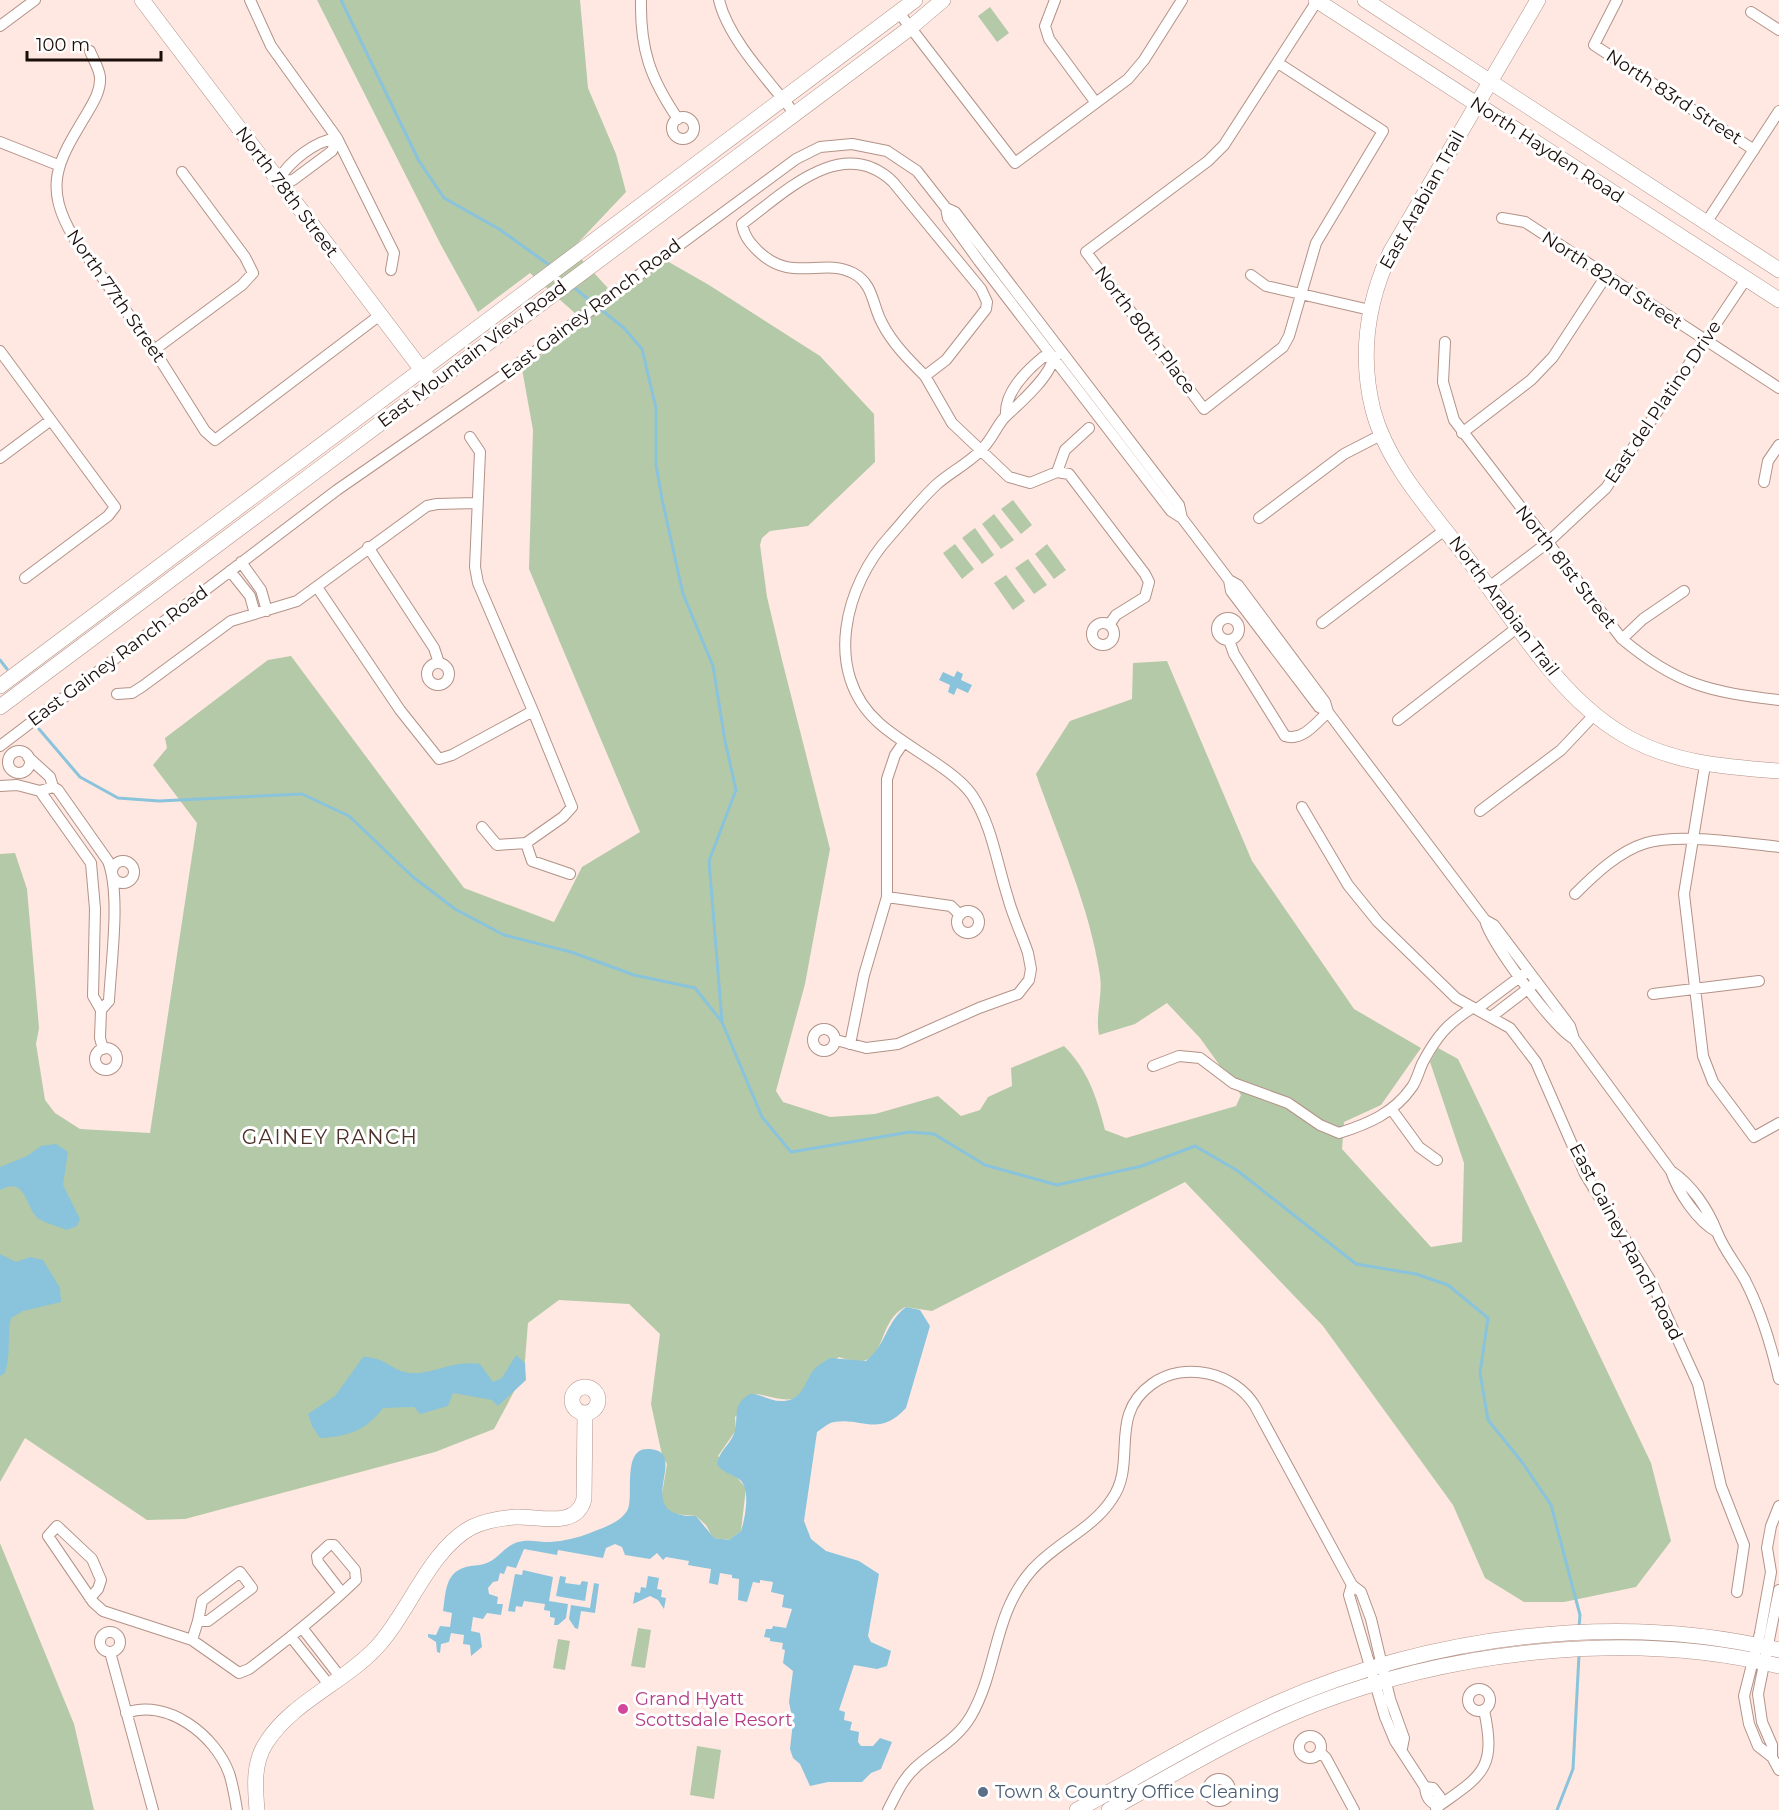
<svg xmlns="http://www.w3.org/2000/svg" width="1779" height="1810" viewBox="0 0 1779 1810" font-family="Montserrat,sans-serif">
	<rect width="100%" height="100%" fill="#fee8e1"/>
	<path fill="#b4c9a7" d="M317,0H580L588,88L616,154L626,192L572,249L618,299L667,261L709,285L820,356L874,414L875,462L808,526L770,531L762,538L760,545L767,597L782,660L830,849L805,984L776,1091L783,1102L830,1117L875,1114L938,1096L961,1116L980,1110L988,1097L1012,1086L1011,1068L1064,1046C1088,1070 1097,1098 1105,1130L1126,1138L1236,1106L1241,1095L1200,1038L1167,1003L1135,1024L1099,1035C1095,1015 1103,996 1100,976C1090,907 1059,840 1036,774L1070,721L1132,699L1133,663L1167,661L1252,861L1354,1009L1421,1048L1381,1105L1344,1122L1342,1149L1431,1247L1462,1242L1464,1163L1430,1062L1438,1048L1458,1059L1651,1463L1671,1541L1636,1587L1564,1602H1524L1485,1578L1453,1505L1323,1326L1185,1182L932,1311L905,1307C902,1309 897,1312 894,1316C875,1340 884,1373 839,1357L809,1377C800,1410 781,1398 757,1394L735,1417L736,1430L718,1456L746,1488L741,1531L729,1540L713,1538L706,1525L696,1516L674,1514L666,1509L661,1500L667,1464L662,1455L651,1404L660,1334L629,1304L559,1300L528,1323L524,1373L494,1429L435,1452L185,1519L147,1520L25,1438L0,1482V854L15,853L27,889L39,1028L36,1044L45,1100L55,1113L80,1129L150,1133L197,823L153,765L167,748L165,738L268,660L291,656L464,888L554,922L582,867L640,832L529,569L533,430L522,369L586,323L530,273L478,312L441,245Z
		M990,7L1009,33L997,42L978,16Z
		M1013,500L1032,525L1021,534L1001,509Z
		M994,514L1014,540L1001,549L982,524Z
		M975,528L994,555L982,564L962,538Z
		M955,544L974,569L962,579L943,553Z
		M1047,544L1066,570L1054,579L1035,554Z
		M1028,559L1047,585L1034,594L1015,568Z
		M1006,575L1025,601L1013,610L994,583Z
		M0,1543L74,1724L94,1810H0Z
		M638,1628L651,1630L645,1668L631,1666Z
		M558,1639L570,1641L565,1670L553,1668Z
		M697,1746L721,1750L714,1799L690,1795Z"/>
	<path fill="#8ac3dc" d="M957,671L963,674L961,680L972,685L968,693L957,688L954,695L948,692L950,685L939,680L943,672L954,677Z
		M56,1144L68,1152L63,1185L80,1219L77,1226L66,1230C58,1226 47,1224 39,1219C25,1209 27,1175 0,1190V1167L27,1156L41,1146Z
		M0,1254L16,1262L30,1257L43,1260L60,1288L61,1302L23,1311L11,1318C7,1337 11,1355 5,1373L0,1376Z
		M906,1307L920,1310L930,1326L906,1408C878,1438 863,1417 834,1422C828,1423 822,1429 817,1432L804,1521L811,1539L826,1551L859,1561L879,1574L868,1636L871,1642L891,1651L887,1666L877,1669L854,1665L839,1710L845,1712L844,1720L852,1722L850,1730L859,1732L858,1742L861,1746H873L880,1738L892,1742L881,1769L871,1773L862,1782H828L810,1786L800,1764L793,1758L790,1749L793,1722L789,1702L793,1671L783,1663L785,1650L782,1649L783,1643L770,1641V1638L764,1637L766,1629H772L773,1626L786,1628L792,1609L782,1607L784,1595L771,1592L773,1582L760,1580V1583L753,1582L747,1602L738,1600L739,1579L732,1578V1575L720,1573L718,1585L709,1583L711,1569L688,1565L689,1561L666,1557L663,1560L657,1553L650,1559L625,1555L622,1547L615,1544L606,1548L603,1558L558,1550L557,1555L524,1549L516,1568L507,1566L504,1574L500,1573L498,1581L493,1582L488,1588L489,1594L498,1597L497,1604H503L501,1615L487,1613L483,1619L473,1617L471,1631L480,1633L482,1647L471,1656L470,1645L463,1644L464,1635L451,1633L449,1642L441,1644L440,1653L437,1652L436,1642L428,1637V1634L436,1635L440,1626L450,1627L452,1613L443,1611C446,1594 444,1573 466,1567C472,1565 478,1566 484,1564C498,1560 504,1546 518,1542C529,1539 539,1542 550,1542C564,1541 577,1538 590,1533C602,1528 622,1522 628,1509C634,1497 622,1449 647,1449C695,1449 626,1517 696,1516L714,1538L729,1540L741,1531C745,1519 751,1489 740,1480C732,1473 723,1474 717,1464C719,1452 728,1446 733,1436C741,1420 729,1406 750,1394C762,1394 772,1402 783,1401C799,1400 803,1389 809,1377C813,1368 822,1363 830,1358L866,1361C887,1344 885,1323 906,1307Z
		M516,1355L525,1363L526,1380L498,1406L492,1400L453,1393L448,1406L420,1414L414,1407L383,1408C367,1430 347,1437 320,1438L312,1426L308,1414L335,1396L363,1357C384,1356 393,1372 411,1373C433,1375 451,1360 480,1364L493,1382L502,1378Z
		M523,1570L553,1577L549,1601L568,1604L566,1618L558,1625H554L555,1618L550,1617V1611L544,1610L545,1604L524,1601L522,1607L516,1606L515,1612L508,1611L515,1574L522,1575Z
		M560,1576L566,1577L565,1583L580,1585L582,1581L588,1582L585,1601L556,1596Z
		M648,1576L659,1578L657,1589L662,1590L661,1597L666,1598L664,1609L658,1600L650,1596L633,1604L635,1592L640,1593L641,1587L646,1588Z
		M594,1583L599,1584L595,1613L581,1611L578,1629L575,1628L569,1619L571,1605L590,1608Z"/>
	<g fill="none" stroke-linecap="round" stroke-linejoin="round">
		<path stroke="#8ac3dc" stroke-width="3" d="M341,0L419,161L444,198L499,229L552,267
			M572,286L624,328L642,349L656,408V465L662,499L683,594L713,666L725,741L736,790L709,861L722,1022
			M0,660L7,669
			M39,729L80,777L118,798L159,801L302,794L349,816L413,877L455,909L504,935L571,952L634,975L695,988L722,1022L762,1117L791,1152L910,1132L934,1134L985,1165L1057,1185L1142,1166L1195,1146L1238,1171L1356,1264L1416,1274L1448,1285L1488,1318L1480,1373L1488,1420L1522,1462L1551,1505L1580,1615L1579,1627
			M1557,1810L1573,1769L1579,1655"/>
		<g stroke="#b39287" stroke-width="12">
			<path id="street" d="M250,0L271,46L337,138L394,253L391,270
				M641,0C640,49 650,78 678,119
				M719,0C728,39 770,82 795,114
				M1055,0L1045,26L1049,39L1096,103
				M1617,0L1594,45L1754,150
				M1751,12L1779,30
				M900,14L1015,163L1128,79L1144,60L1182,0
				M0,26L35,0
				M90,51C93,59 99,68 100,77C101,91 93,103 86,115C57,163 43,186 74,238L154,350L205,431L215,440L380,315
				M1278,63L1383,131L1316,243L1289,336L1283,347L1204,409L1086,252L1208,161L1224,145L1317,1
				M672 128a11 11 0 1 1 22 0a11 11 0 1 1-22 0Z
				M337,138L332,151L293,180L278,181C289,161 315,141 337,138Z
				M0,142L58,165
				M946,208L955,212L1179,505L1182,518
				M1502,218L1525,222L1779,388
				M1706,223L1779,111
				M1251,275L1266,286L1370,310
				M1445,342L1443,382L1454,420L1622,639C1677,685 1710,692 1779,700
				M154,350L242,285L253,273L245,257L182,172
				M0,351L115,507L108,516L25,578
				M925,376C909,360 892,343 882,323C872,305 874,284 853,273C822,257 792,284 758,251C750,243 744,236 742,224C783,194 842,133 893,182L981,289L987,302L986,309L946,360L925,376L952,423L1009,477L1030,483L1057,472L1069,474L1145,574L1149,582L1145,597L1116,615L1109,625
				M1006,416C1004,393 1025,372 1043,357H1056
				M1462,433L1531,380L1553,357L1606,276
				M470,437L480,452L475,567L478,583L533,711
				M0,458L51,420
				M1057,472L1065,450L1089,428
				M1764,482L1768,461L1779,445
				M1259,518L1344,454L1381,435
				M368,547L434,648L439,663
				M241,562L261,590L267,611
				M230,571L250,596L255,614
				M1229,580L1238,585L1325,702L1328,712L1485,920C1491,943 1553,1027 1574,1039
				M317,587L400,710L439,759L452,755L533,711L572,807L563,817L526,843
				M1489,587L1547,543L1606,488L1746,279
				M1217 629a11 11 0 1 1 22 0a11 11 0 1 1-22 0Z
				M1322,623L1446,529
				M1092 634a11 11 0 1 1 22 0a11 11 0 1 1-22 0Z
				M1622,639L1643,619L1684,591
				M1229,640L1234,654L1285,736C1302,742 1316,723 1328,712
				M427 674a11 11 0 1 1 22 0a11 11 0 1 1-22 0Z
				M117,694L132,693L143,686L231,621L297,601L427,506L437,504L476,503
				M1398,720L1518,627
				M0,746L337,490L506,373L796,159L820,147L852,144L887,151L917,171L946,208L948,218L979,261L1171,511L1182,518L1229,580L1231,591L1319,707L1328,712
				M8 762a11 11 0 1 1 22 0a11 11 0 1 1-22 0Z
				M28,757L50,777L53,787
				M1705,765L1684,894L1703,1056L1713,1082L1754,1137L1779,1123
				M0,786L17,785L40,791L53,787L58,790L108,861C121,895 111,962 109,1001L101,1010
				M40,791L91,863L95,909L93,996L101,1010L100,1038L103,1049
				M1302,807L1348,885L1378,922L1456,998L1510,1028L1536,1062L1585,1174L1652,1283L1698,1384L1721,1486L1744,1545L1737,1592
				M1480,811L1561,750L1594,715
				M482,827L497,845L526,843L532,861L570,874
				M112 872a11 11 0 1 1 22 0a11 11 0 1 1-22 0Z
				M1575,894C1594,875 1619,851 1646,843C1679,833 1743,843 1779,847
				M887,897L951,906L960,915
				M957 922a11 11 0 1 1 22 0a11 11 0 1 1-22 0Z
				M1485,920L1494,925L1570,1026L1574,1039L1671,1171C1678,1192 1697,1221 1717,1232
				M1653,994L1759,981
				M1477,1009L1525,973
				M1491,1017L1534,984
				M813 1040a11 11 0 1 1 22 0a11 11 0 1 1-22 0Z
				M836,1040L866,1048L898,1044L979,1008L1018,994L1029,980L1031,969L1028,953C1022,935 1013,917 1008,898C997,864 992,825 972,795C954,769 904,746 879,723C822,672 845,585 890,536C905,519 919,501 936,485C949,473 966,465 979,452C992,441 997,424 1006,416C1019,404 1051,376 1053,358
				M850,1044L864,975L887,897V779L895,755L904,742
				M95 1059a11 11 0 1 1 22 0a11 11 0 1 1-22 0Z
				M1153,1066L1179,1056L1200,1058L1233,1083L1288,1103L1320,1125L1339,1133C1368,1124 1394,1113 1412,1087C1417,1080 1419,1070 1423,1062C1437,1036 1447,1024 1472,1008
				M1392,1110L1419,1147L1437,1160
				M1671,1171C1692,1185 1708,1209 1717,1232C1723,1248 1736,1264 1745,1280C1761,1311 1771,1344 1779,1379
				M1352,1585L1349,1595L1385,1717L1395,1741L1425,1787C1426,1797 1429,1802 1438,1806L1440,1797L1433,1788L1425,1787
				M1779,1590L1758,1694L1762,1722L1772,1745V1757L1779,1770
				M90,1598L98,1589L101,1580L92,1559L57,1526L48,1536L93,1602L103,1611L192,1640L239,1673L249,1669C286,1641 322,1613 356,1580L355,1570L334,1545H329L317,1556L318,1562L342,1593
				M303,1629L341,1678
				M100 1642a10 10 0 1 1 20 0a10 10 0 1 1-20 0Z
				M291,1637L330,1686
				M192,1640L198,1621H208L252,1588L240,1572L202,1601L198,1621
				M110,1652L153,1810
				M1468 1700a11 11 0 1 1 22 0a11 11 0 1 1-22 0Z
				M126,1713C167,1698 215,1735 229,1773C233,1785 235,1798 237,1810
				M1299 1747a11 11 0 1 1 22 0a11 11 0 1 1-22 0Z
				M1320,1752L1326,1758L1354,1810
				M1772,1757L1758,1746L1749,1724L1744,1696L1760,1633L1771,1572L1767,1548L1771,1526L1779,1506
				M1208 1790a11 11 0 1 1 22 0a11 11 0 1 1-22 0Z
				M1436,1808C1482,1775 1497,1770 1484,1710
				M888,1810C896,1795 902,1780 915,1768C933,1751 957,1740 971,1716C998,1669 993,1615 1031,1571C1055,1543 1092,1530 1112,1499C1138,1462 1107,1416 1152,1384C1185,1360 1235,1373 1255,1406L1352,1585L1361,1592L1371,1619L1390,1699L1404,1738L1402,1748"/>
		</g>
		<g stroke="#b39287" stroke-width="16">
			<path id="secondary" d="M142,0L428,378
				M1316,0L1779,300
				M1365,0L1779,270
				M1538,0L1391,251C1367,302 1359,354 1373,410C1388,467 1435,515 1470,562C1515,621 1557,695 1622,734C1670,763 1724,767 1779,771
				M0,686L915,0
				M0,707L910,28L943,0
				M572 1400a13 13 0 1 1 26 0a13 13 0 1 1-26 0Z
				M257,1810C255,1787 253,1763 266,1743C292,1702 343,1683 376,1648C409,1613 429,1550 472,1527C485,1521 502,1518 516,1517C538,1516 577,1529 584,1499L585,1414
				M1077,1810C1143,1774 1208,1734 1277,1703C1429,1636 1616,1611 1779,1650
				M1109,1810C1176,1773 1243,1732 1315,1704C1455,1650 1633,1630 1779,1666"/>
		</g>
		<use href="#street" stroke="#fff" stroke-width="10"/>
		<use href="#secondary" stroke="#fff" stroke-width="15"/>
	</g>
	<circle fill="#d1479c" stroke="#fff" stroke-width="2" cx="623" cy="1709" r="6"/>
	<circle fill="#5c6f8a" stroke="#fff" stroke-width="2" cx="983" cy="1792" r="6"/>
	<g text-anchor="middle" stroke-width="6" stroke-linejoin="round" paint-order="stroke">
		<g font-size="18" fill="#190e0a" stroke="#fff">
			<text transform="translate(1674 97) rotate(33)" y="6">North 83rd Street</text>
			<text transform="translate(1547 150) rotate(33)" y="6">North Hayden Road</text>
			<text transform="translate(287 192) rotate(53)" y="6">North 78th Street</text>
			<text transform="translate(1422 200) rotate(-61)" y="6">East Arabian Trail</text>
			<text transform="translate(1612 280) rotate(33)" y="6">North 82nd Street</text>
			<text transform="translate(116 296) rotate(55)" y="6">North 77th Street</text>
			<text transform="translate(591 309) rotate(-37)" y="6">East Gainey Ranch Road</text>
			<text transform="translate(1145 330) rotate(53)" y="6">North 80th Place</text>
			<text transform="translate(472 354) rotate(-37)" y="6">East Mountain View Road</text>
			<text transform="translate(1663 402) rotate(-56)" y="6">East del Platino Drive</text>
			<text transform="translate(1566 567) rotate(52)" y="6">North 81st Street</text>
			<text transform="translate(1504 606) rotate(53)" y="6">North Arabian Trail</text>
			<text transform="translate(118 656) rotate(-37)" y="6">East Gainey Ranch Road</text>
			<text transform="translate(1626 1242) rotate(62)" y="6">East Gainey Ranch Road</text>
		</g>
		<g font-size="18" fill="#b23c85" stroke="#fff" text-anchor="start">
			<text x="635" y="1705">Grand Hyatt<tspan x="635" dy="21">Scottsdale Resort</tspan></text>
		</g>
		<g font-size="18" fill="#4e5e75" stroke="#fff" text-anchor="start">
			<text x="995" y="1798">Town &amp; Country Office Cleaning</text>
		</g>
		<g font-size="20" letter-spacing="1.5" fill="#4c3127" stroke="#fff">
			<text x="330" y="1144">GAINEY RANCH</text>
		</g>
	</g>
	<path d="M27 51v9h134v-9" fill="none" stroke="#190e0a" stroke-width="3"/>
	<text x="36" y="51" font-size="18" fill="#190e0a" stroke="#ffffff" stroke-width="4.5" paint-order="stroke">100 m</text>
</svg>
